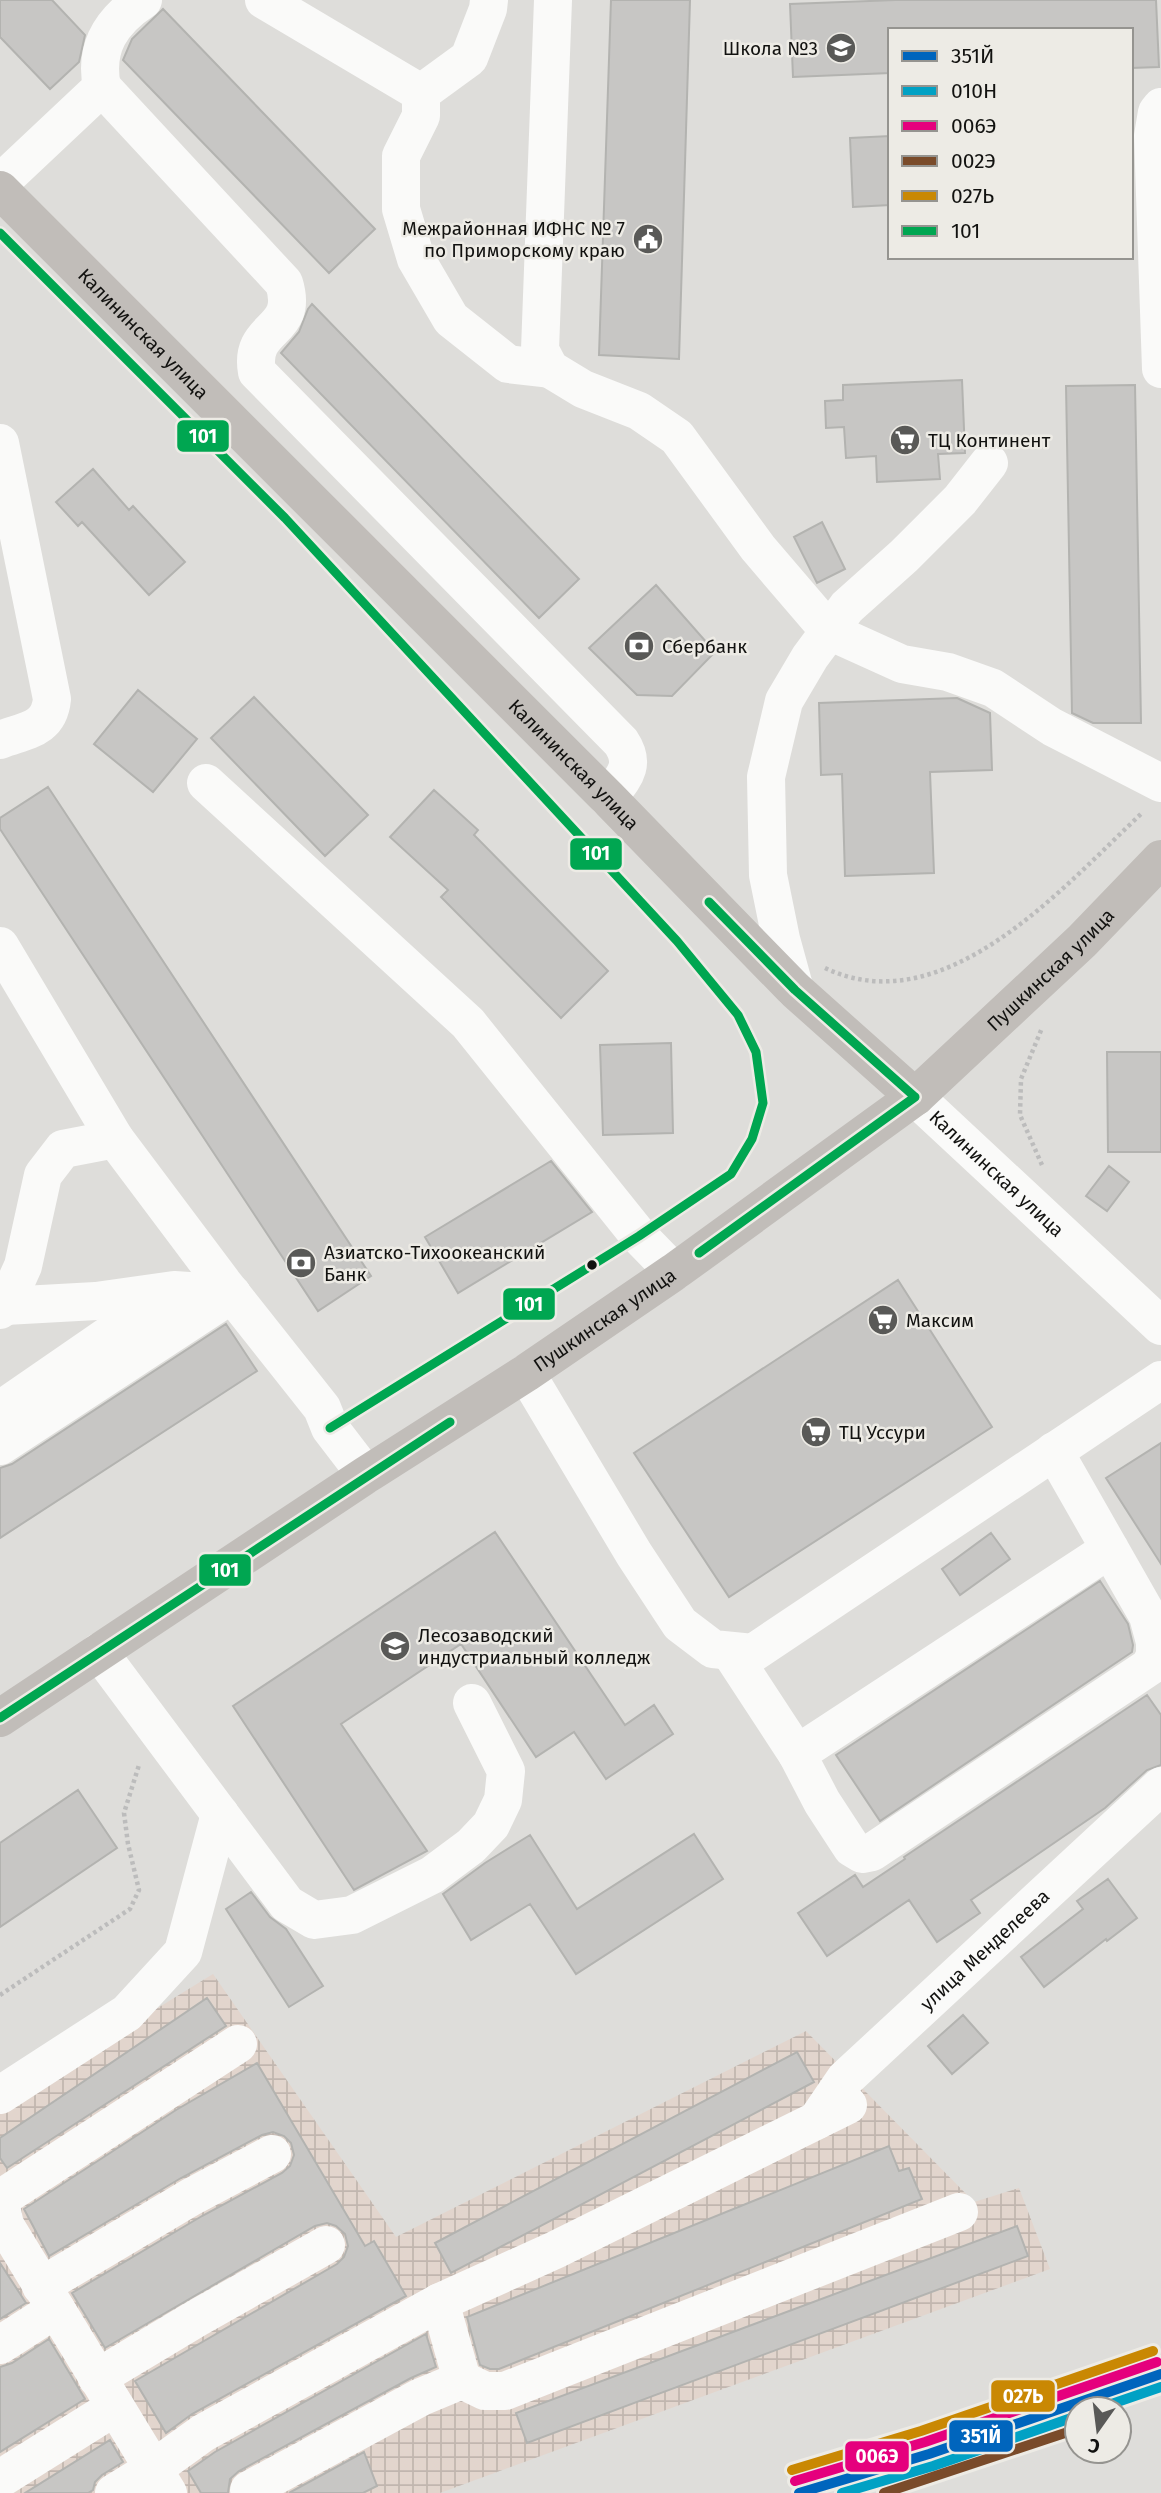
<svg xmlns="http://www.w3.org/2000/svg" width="1161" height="2493" viewBox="0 0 1161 2493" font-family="'Fira Sans',sans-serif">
	<defs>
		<pattern id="industrial-grid" width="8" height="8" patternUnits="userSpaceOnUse" patternTransform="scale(1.75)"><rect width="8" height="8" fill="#e2d5cd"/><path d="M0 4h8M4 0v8" fill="none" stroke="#c1b6af"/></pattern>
	</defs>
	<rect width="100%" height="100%" fill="#deddda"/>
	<path fill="url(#industrial-grid)" d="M213,1974L396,2237L806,2031L974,2202L1019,2188L1050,2269L440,2493H0V2105Z"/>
	<path fill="#c7c6c4" stroke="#b3b3b0" stroke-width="2" d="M0,0H52L85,35L79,62L50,89L0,37Z
		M611,0H690L679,359L599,355Z
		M896,0H1156L1159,67L1131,68V30H890V73L793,77L790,4Z
		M163,9L375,229L329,273L123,60L132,39Z
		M890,136V205L853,207L850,138Z
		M312,304L579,579L539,618L281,353L299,332L308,309Z
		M962,380L965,453L938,454L940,479L877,482L876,456L846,458L844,427L826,428L825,401L843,400V385Z
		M1135,385L1141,723H1093L1072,713L1066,386Z
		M93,469L129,510L133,506L185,562L149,595L82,522L78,526L56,502Z
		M822,522L845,569L817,583L794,537Z
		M656,585L715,652L672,696L637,695L589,648Z
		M138,690L197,739L153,792L94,744Z
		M254,697L368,815L325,856L211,738Z
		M957,698L990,713L992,770L930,772L934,873L845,876L842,774L821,775L819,703Z
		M48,787L371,1276L318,1311L0,829V818Z
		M434,790L478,830L474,835L608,971L561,1018L441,897L448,890L390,837Z
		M671,1043L673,1133L603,1135L600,1045Z
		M1107,1052H1161V1152H1108Z
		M551,1161L592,1212L458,1293L425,1237Z
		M1109,1166L1129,1182L1107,1211L1086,1196Z
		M898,1280L992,1427L729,1597L634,1453Z
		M226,1324L257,1371L0,1538V1468L12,1464Z
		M1161,1443V1564L1106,1478Z
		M495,1532L625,1725L654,1705L673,1734L606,1779L574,1732L536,1757L461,1644L341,1724L427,1851L354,1890L233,1706Z
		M991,1533L1010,1559L960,1595L942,1569Z
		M1100,1581L1128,1624L1133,1645L1132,1652L880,1821L836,1755Z
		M1147,1695L1161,1715V1765L1147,1770L1105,1808L971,1900L980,1913L937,1942L909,1900L827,1956L798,1913L855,1875L863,1887L905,1859L904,1857Z
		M78,1790L117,1848L0,1927V1843Z
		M694,1834L723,1879L576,1974L530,1904L471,1940L443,1894L485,1863L530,1835L577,1909Z
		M1108,1879L1137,1918L1107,1941L1106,1939L1044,1987L1021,1957L1083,1909L1077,1901Z
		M251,1892L270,1917L286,1929L323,1986L289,2007L226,1909Z
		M207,1998L226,2026L7,2168L0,2158V2138Z
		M963,2015L988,2043L952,2074L928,2046Z
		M797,2052L814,2082L451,2273L435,2243Z
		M257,2063L365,2246L374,2241L406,2296L192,2414L166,2433L135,2381L337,2264L344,2257L348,2246L345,2234L336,2226L327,2223L315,2226L105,2348L72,2293L202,2216L282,2173L290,2166L294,2155L291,2143L284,2136L273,2132L262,2135L181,2178L49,2256L24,2209L176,2110Z
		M889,2146L899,2171L909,2168L922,2199L499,2369H490L480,2365L467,2317Z
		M1017,2226L1028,2256L527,2443L516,2413Z
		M0,2263L26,2303L0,2319Z
		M426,2334L436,2367L411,2378L239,2471L230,2479L228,2493H201L188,2471L215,2452Z
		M49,2339L85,2399L0,2452V2367L12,2363Z
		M110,2440L123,2462L102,2475L95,2482L93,2490L88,2493H25Z
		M364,2452L377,2486L363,2493H289Z"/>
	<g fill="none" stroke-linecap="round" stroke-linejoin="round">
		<path stroke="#bcbcbc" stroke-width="4.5" stroke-dasharray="3.5 3.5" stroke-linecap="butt" d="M418,661L677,941L738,1015L756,1052L763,1103L752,1139L731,1174L666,1217
			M825,968C945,1025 1064,886 1142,813
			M1042,1165L1020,1115L1021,1079L1042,1028
			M358,1411L609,1255
			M0,1995L130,1909L139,1890L128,1844L124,1813L139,1765"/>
		<g stroke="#fafaf9" stroke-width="38">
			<path d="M264,0L421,93V116L401,156V209L416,259L451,319L508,364L550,369"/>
			<path d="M553,0L540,350L550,369L583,389L639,411L677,437L758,548L829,631L902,664L948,672L993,688L1052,727L1161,783"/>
			<path d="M102,87L284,283C300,334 248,324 257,372L621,742C637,766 623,778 608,798"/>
			<path d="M421,93L469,58L488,9L489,0"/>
			<path d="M1161,107L1157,112L1153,136L1161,369"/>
			<path d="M0,183L102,87C94,48 111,21 143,0"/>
			<path d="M0,443L52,699C49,730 26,730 0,740"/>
			<path d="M206,783L468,1023L639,1236L674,1272"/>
			<path d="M0,946L115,1139"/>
			<path d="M795,990L781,939L768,875L766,777L784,701L810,657L847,607L904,556L960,500L989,463"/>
			<path id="s1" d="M915,1097L1161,1326"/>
			<path d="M5,1306L96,1301L174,1290L232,1294"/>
			<path d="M0,1310L5,1306L23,1266L43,1175L63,1149L115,1139L223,1283L322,1408L330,1428L366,1475"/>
			<path d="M526,1373L634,1554L680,1624L713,1649L753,1653L1161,1380"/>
			<path d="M0,1410L167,1295"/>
			<path d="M0,1446L232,1294"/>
			<path d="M1054,1451L1148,1616L1155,1642V1656L1149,1667L872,1852L862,1854L852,1848L822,1802L797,1754L1110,1549"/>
			<path d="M99,1652L287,1904L314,1920L352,1915L432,1875L471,1846L491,1825L503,1800L506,1771L472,1703"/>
			<path d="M731,1653L797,1754"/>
			<path d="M0,2095L127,2013L183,1952L220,1814"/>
			<path id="s2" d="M817,2120L845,2079L1161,1786"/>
			<path d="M0,2199L238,2044"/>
			<path d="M0,2202L5,2225L168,2493"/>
			<path d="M41,2286L191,2197L272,2154"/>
			<path d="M440,2302L462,2380"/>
			<path d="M0,2345L56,2309"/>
			<path d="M97,2378L197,2318L326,2245"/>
			<path d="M0,2479L115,2407"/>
			<path d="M249,2490L421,2397L462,2380L485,2391H505L959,2212"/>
			<path d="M114,2493L153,2469L203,2433L440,2302L555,2250L848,2105"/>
		</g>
		<g stroke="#c1bdb9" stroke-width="38">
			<path id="s3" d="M0,190L608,798L795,990L915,1097"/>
			<path id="s4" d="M0,1718L366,1475L526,1373L674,1272L915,1097L1082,941L1161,859"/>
		</g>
		<g stroke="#edebe5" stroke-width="14">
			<path id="bus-1" d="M0,233L285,518L677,941L738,1015L756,1052L763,1103L752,1139L731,1174L639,1236L330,1428
				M709,902L795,990L915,1097
				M699,1253L915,1097
				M0,1718L450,1422"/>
		</g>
		<use href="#bus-1" stroke="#00a651" stroke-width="9"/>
		<g stroke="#edebe5" stroke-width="16">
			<path id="rail-1" d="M799,2493L929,2454L1161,2374"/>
		</g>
		<g stroke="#edebe5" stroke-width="16">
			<path id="rail-2" d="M1097,2409L1161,2387
				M842,2493L933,2466L1077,2416"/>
		</g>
		<g stroke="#edebe5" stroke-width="16">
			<path id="rail-3" d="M795,2481L925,2442L1157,2362"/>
		</g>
		<g stroke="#edebe5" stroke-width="16">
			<path id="rail-4" d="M884,2493L1077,2429"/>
		</g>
		<g stroke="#edebe5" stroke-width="16">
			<path id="rail-5" d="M792,2470L921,2431L1153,2351"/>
		</g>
		<use href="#rail-1" stroke="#0065bd" stroke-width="10"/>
		<use href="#rail-2" stroke="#01a1c4" stroke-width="10"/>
		<use href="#rail-3" stroke="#e5007d" stroke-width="10"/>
		<use href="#rail-4" stroke="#7a4b2a" stroke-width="10"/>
		<use href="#rail-5" stroke="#c98803" stroke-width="10"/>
	</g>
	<defs>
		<g id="school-disc" transform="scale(1.575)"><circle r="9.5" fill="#595957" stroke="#edebe5"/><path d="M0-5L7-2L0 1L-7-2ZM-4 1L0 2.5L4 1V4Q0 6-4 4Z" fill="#fff"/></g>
		<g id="civic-disc" transform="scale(1.575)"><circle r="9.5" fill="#595957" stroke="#edebe5"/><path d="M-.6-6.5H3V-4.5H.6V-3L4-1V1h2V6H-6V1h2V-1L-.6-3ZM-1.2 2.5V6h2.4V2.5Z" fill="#fff"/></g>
		<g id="supermarket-disc" transform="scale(1.575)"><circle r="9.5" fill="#595957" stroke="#edebe5"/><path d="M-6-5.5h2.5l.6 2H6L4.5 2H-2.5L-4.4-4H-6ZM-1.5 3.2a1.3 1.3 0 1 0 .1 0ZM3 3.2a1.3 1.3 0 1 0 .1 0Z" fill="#fff"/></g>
		<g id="bank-disc" transform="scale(1.575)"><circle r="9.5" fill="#595957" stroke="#edebe5"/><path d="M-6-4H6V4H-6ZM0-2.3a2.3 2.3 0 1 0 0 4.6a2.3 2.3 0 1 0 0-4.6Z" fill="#fff"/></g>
		<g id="university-disc" transform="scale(1.575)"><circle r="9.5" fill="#595957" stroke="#edebe5"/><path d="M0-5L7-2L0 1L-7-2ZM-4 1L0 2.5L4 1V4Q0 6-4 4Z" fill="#fff"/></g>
	</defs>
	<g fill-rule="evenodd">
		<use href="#school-disc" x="841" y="48"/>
		<use href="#civic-disc" x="648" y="239"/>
		<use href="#supermarket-disc" x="905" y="440"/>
		<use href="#bank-disc" x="639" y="646"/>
		<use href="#bank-disc" x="301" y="1263"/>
		<use href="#supermarket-disc" x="883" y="1320"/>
		<use href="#supermarket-disc" x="816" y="1432"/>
		<use href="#university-disc" x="395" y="1646"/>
	</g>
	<circle fill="#121210" stroke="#edebe5" stroke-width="2.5" cx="592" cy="1265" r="6"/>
	<g text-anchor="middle" stroke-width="5" stroke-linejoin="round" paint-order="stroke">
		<g font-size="19" fill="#121210" stroke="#edebe5" text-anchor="start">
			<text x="818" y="55" text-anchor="end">Школа №3</text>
			<text x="625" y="235" text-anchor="end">Межрайонная ИФНС № 7<tspan x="625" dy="22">по Приморскому краю</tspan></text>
			<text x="928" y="447">ТЦ Континент</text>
			<text x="662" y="653">Сбербанк</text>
			<text x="324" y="1259">Азиатско-Тихоокеанский<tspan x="324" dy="22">Банк</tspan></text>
			<text x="906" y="1327">Максим</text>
			<text x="839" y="1439">ТЦ Уссури</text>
			<text x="418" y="1642">Лесозаводский<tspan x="418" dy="22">индустриальный колледж</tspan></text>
		</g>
		<g font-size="19" fill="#121210" stroke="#edebe5">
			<text dy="7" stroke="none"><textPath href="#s3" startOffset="203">Калининская улица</textPath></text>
			<text dy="7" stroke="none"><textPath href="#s3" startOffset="812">Калининская улица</textPath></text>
			<text dy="7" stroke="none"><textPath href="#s4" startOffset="1292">Пушкинская улица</textPath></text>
			<text dy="7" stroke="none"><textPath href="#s1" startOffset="112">Калининская улица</textPath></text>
			<text dy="7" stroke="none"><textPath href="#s4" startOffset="724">Пушкинская улица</textPath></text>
			<text dy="7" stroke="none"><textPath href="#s2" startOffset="240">улица Менделеева</textPath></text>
		</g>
	</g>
	<g stroke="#edebe5" stroke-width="2.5">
		<rect x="176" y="419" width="54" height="34" rx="7" fill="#00a651"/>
		<rect x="569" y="837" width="54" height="34" rx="7" fill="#00a651"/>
		<rect x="502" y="1287" width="54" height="34" rx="7" fill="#00a651"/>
		<rect x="198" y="1553" width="54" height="34" rx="7" fill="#00a651"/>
		<rect x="990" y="2379" width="66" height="34" rx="7" fill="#c98803"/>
		<rect x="948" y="2419" width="66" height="34" rx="7" fill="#0065bd"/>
		<rect x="844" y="2440" width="66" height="33" rx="7" fill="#e5007d"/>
	</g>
	<g font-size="19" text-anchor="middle" font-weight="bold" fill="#fff">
		<text x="203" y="443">101</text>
		<text x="596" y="860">101</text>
		<text x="529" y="1311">101</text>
		<text x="225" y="1577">101</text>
		<text x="1023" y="2403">027Ь</text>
		<text x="981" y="2443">351Й</text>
		<text x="877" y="2463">006Э</text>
	</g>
	<rect x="888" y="28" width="245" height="231" fill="#edebe5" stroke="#959490" stroke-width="2"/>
	<rect x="902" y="51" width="35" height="10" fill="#0065bd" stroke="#959490" stroke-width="2"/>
	<text x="951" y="63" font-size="21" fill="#121210">351Й</text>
	<rect x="902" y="86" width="35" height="10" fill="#01a1c4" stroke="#959490" stroke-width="2"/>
	<text x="951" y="98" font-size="21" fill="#121210">010Н</text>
	<rect x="902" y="121" width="35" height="10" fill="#e5007d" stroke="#959490" stroke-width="2"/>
	<text x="951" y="133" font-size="21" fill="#121210">006Э</text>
	<rect x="902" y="156" width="35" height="10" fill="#7a4b2a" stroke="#959490" stroke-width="2"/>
	<text x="951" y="168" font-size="21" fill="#121210">002Э</text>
	<rect x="902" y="191" width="35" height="10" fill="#c98803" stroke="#959490" stroke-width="2"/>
	<text x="951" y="203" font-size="21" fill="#121210">027Ь</text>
	<rect x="902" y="226" width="35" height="10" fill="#00a651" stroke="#959490" stroke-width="2"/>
	<text x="951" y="238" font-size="21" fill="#121210">101</text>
	<g transform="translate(1098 2430) rotate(194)"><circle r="33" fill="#edebe5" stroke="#959490" stroke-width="2"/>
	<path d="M0-5L12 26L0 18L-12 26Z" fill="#595957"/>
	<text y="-10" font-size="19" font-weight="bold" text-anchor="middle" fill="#121210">С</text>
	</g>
</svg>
